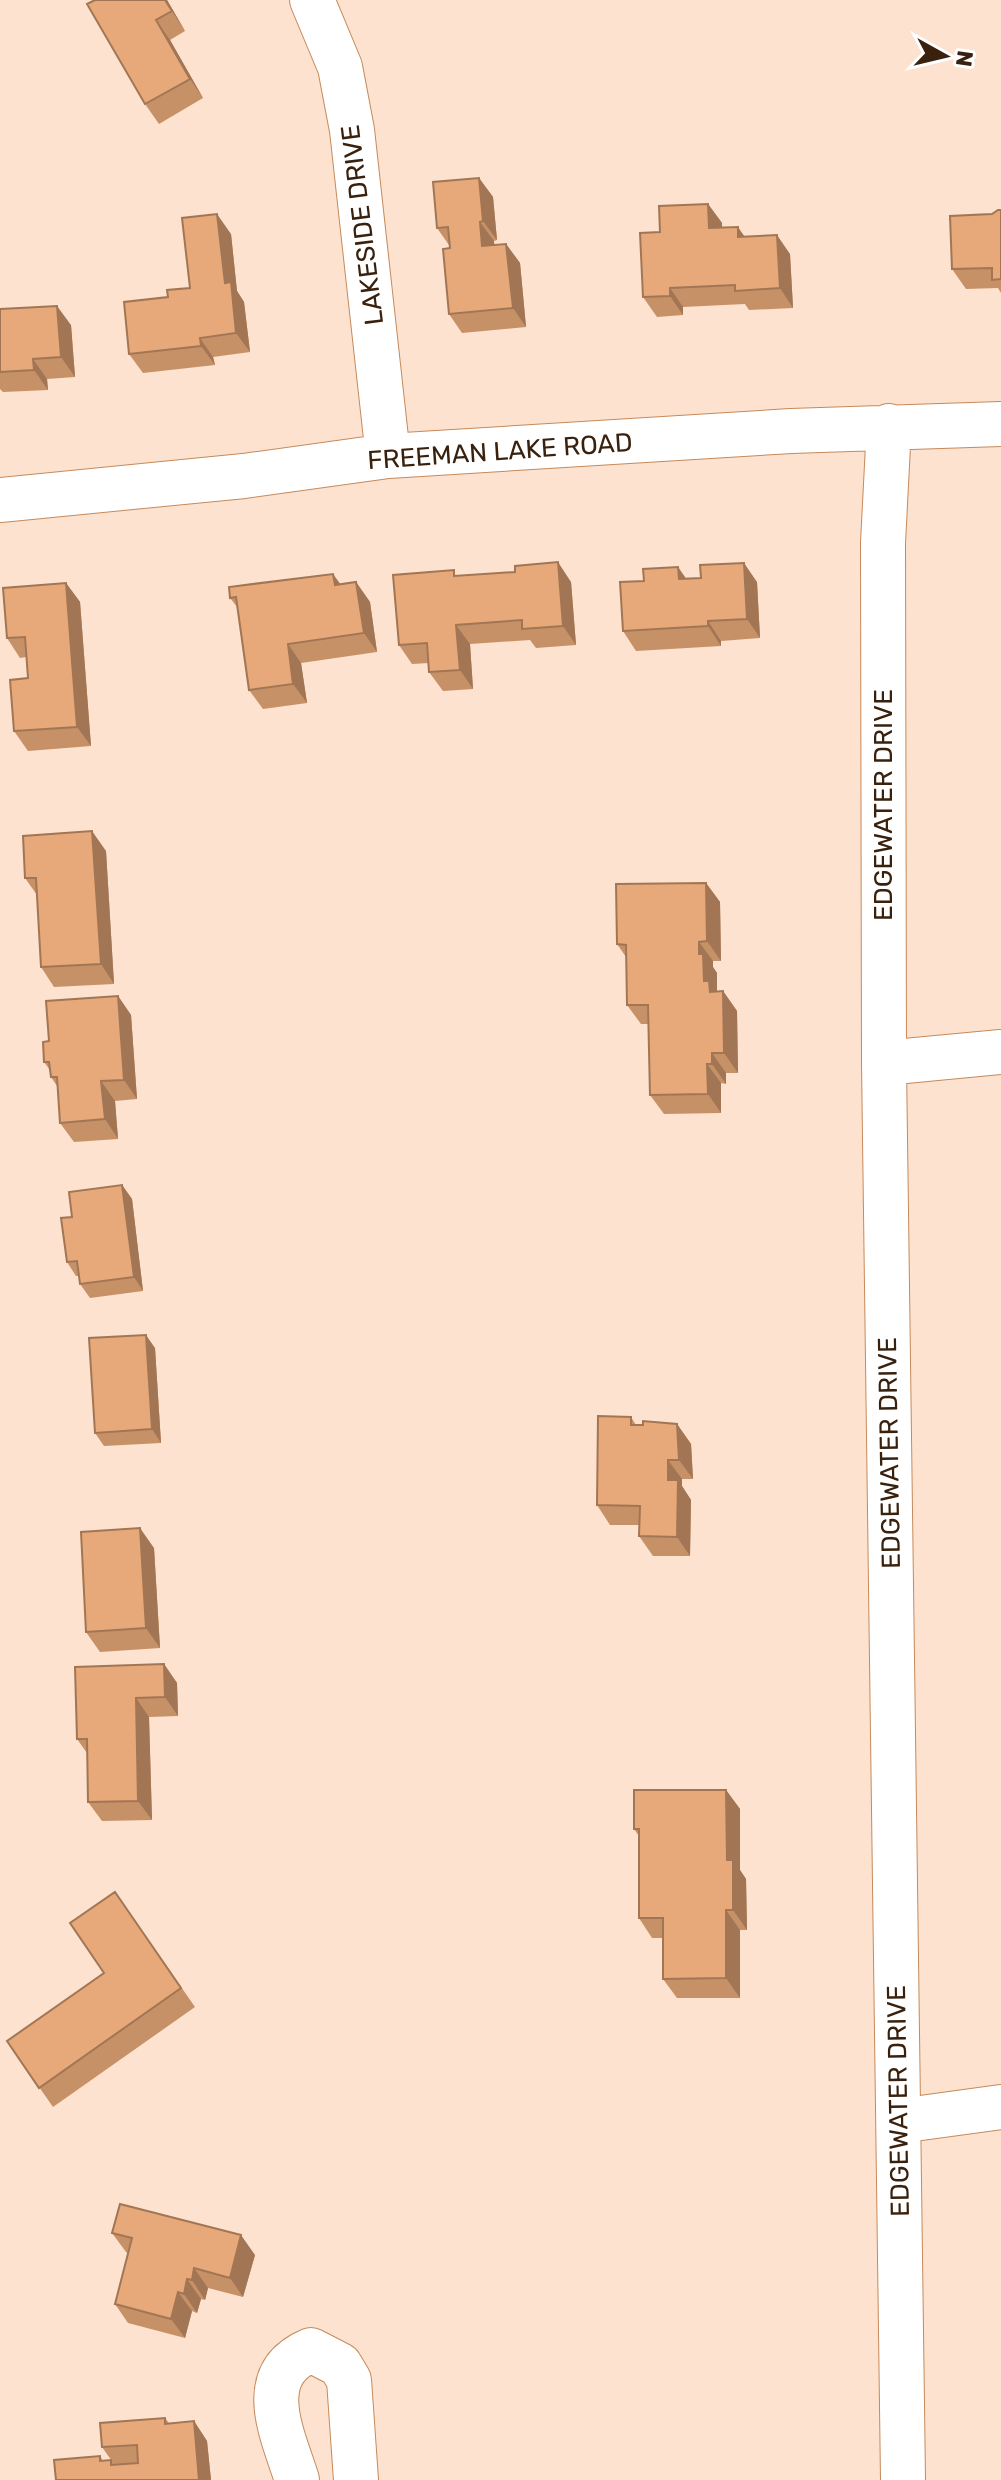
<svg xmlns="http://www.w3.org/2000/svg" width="1001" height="2480" viewBox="0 0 1001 2480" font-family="Rubik,sans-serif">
	<rect width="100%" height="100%" fill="#fce2cf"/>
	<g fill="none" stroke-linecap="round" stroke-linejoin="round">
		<g stroke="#c68a5b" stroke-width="46">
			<path id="minor" d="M312,0L340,67L352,130L388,456
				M889,426L883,543L884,1063L903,2480
				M0,500L244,476L388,456L791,431L1001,424
				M884,1063L1001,1052
				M899,2121L1001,2107
				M297,2480C283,2435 252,2375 311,2350L340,2365L349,2380L356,2480"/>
		</g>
		<use href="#minor" stroke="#fff" stroke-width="44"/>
	</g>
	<path fill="#c79168" d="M167,0L185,31L170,40L203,98L159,124L145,104L87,4Z
		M479,178L493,197L497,240L494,241V245L506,244L520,263L526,327L462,333L449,314V245L437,228Z
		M708,204L722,223V227L790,254L793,308L749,310L745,304L683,307V315L657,317L643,297L660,232Z
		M1001,210V293L998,288L966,289L952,269L992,214Z
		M231,234L237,291L244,302L250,352L213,357L215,365L143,373L129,354L168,297L190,288Z
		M0,309L71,325L75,377L47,379L48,390L3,392L0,389Z
		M458,576L571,582L576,645L536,648L530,640L470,644L473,689L443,691L429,672V663L412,664L399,645Z
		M686,579L757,582L760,638L721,641V646L636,651L623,631Z
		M356,582L370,602L377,652L301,663L307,703L263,709L249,690L238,608L230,598Z
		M66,583L80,602L91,746L28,751L14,731L28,678L26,657L20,658L7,638Z
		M106,851L114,984L54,987L41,967L37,895L25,878Z
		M706,883L720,902L721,961H713V967L717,973V992L723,991L737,1011L738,1073H726V1084L721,1083V1113L664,1114L650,1095L649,1024H641L627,1005L626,957L617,944Z
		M118,996L131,1015L137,1099L115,1101L118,1139L74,1142L60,1123L57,1086L51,1077L50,1070L44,1062L49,1041Z
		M122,1185L132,1199L143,1291L90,1298L80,1284L79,1276H76L67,1262L72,1217Z
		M155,1348L161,1443L104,1446L95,1433Z
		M631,1417L636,1425L677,1424L691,1444L693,1479H682V1486L691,1500L690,1556H653L639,1536V1525H610L597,1505Z
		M154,1548L160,1648L100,1652L86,1632Z
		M164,1664L177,1683L178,1716L149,1717L152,1820L102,1821L88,1802L87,1753L77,1739Z
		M726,1790L740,1809V1870L746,1879L747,1930H740V1998H677L663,1979V1938H652L639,1918V1836L634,1829Z
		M115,1892L195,2007L53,2107L7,2041L104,1973Z
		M112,2233L255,2255L243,2297L208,2288L205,2300L201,2299L197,2313L192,2311L185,2338L128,2323L115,2304L128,2253L126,2252Z
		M165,2418L169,2423L194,2421L207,2441L211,2480H56L100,2456L103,2461L111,2460L114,2464L102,2447Z"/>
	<path fill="#a27655" d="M165,0H167L185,31L172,11Z
		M156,20L170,40L203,98L190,79Z
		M479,178L493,197L497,240L483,221Z
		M708,204L722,223L723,247L709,228Z
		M217,214L231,234L237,291L244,302L250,352L236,333L225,283Z
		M480,222L494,241L496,265L482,246Z
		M738,227L751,246L738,237Z
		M777,235L790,254L793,308L780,288Z
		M506,244L520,263L526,327L513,308Z
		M670,288L683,307V315L670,296Z
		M57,306L71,325L75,377L61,357Z
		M200,338L213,357L215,365L201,346Z
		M33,359L47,379L48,390L34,370Z
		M558,562L571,582L576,645L563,626Z
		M744,563L757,582L760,638L747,619Z
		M678,567L692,587L679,579Z
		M333,574L347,593L335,585Z
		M356,582L370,602L377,652L364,633Z
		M66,583L80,602L91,746L77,727Z
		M708,621L721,641V646L708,626Z
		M456,625L470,644L473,689L460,670Z
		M288,644L301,663L307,703L293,684Z
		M92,831L106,851L114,984L101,964Z
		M706,883L720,902L721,961L707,941Z
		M699,942L713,961V967L717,973V992H710L704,981L699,954Z
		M723,991L737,1011L738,1073L724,1053Z
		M118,996L131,1015L137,1099L124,1080Z
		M712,1053L726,1073V1084L712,1064Z
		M707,1064L721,1083V1113L708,1094Z
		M101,1081L115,1101L118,1139L105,1119Z
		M122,1185L132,1199L143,1291L134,1277Z
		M146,1335L155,1348L161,1443L152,1429Z
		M677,1424L691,1444L693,1479L679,1460Z
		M668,1460L682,1479V1486L691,1500L690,1556L677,1537L668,1480Z
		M140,1528L154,1548L160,1648L146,1628Z
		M164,1664L177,1683L178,1716L165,1697Z
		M136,1698L149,1717L152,1820L138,1801Z
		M726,1790L740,1809V1870L746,1879L747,1930L733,1910L727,1860Z
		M726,1910L740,1930V1998L726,1978Z
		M241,2235L255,2255L243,2297L230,2278Z
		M194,2268L208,2288L205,2300L192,2280Z
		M187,2279L201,2299L197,2313L184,2294Z
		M178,2292L192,2311L185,2338L171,2319Z
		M194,2421L207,2441L211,2480H199Z"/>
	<path fill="#e7a979" stroke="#a27655" stroke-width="2" d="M95,0H165L172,11L156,20L190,79L145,104L87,4Z
		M479,178L483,221L480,222L482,246L506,244L513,308L449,314L443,249L450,248L448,227L437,228L433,182Z
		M708,204L709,228L738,227V237L777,235L780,288L735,291V285L670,288V296L643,297L640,233L660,232L659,206Z
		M998,210H1001V279L992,280V268L952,269L950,216L992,214Z
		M217,214L225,283L231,282L236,333L200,338L201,346L129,354L124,302L168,297L167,290L190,288L182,218Z
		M57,306L61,357L33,359L34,370L0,372V309Z
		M558,562L563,626L522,629V620L456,625L460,670L429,672L427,643L399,645L393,575L454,570V576L515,572V566Z
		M744,563L747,619L708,621V626L623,631L620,582L644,581L643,569L678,567L679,579L701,578L700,565Z
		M333,574L335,585L356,582L364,633L288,644L293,684L249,690L236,597L230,598L229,587Z
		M66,583L77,727L14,731L10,680L28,678L25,637L7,638L3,588Z
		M92,831L101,964L41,967L36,878H25L23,836Z
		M706,883L707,941L699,942V954H703L704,981H709L710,992L723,991L724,1053H712V1064H707L708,1094L650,1095L648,1005H627L626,945L617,944L616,884Z
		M118,996L124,1080L101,1081L105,1119L60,1123L57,1077H51L49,1062H44L43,1042L49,1041L46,1001Z
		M122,1185L134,1277L80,1284L77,1261L67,1262L61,1218L72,1217L69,1192Z
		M146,1335L152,1429L95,1433L89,1338Z
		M598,1416L631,1417V1425H643V1421L677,1424L679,1460H668V1480H678L677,1537L639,1536L640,1506L597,1505Z
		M140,1528L146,1628L86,1632L81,1532Z
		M164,1664L165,1697L136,1698L138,1801L88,1802L87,1739H77L75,1667Z
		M634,1790H726L727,1860H733V1910H726V1978L663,1979V1918H639V1829H634Z
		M115,1892L181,1988L39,2088L7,2041L104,1973L70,1923Z
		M120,2204L241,2235L230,2278L194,2268L192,2280L187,2279L184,2294L178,2292L171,2319L115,2304L132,2238L112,2233Z
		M165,2418V2424L194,2421L199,2480H56L54,2460L100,2456V2461L111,2460V2465L138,2463L137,2445L102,2447L100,2423Z"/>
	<g text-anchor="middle" stroke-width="7" stroke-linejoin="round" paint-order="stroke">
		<g font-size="26" fill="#39210d" stroke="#fff">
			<text transform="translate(362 225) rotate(-97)" y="9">LAKESIDE DRIVE</text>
			<text transform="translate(500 451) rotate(-4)" y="9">FREEMAN LAKE ROAD</text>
			<text transform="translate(883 805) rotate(-90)" y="9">EDGEWATER DRIVE</text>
			<text transform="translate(889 1453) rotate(-91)" y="9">EDGEWATER DRIVE</text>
			<text transform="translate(898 2101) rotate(-91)" y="9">EDGEWATER DRIVE</text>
		</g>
	</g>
	<g transform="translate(945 56) rotate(98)" stroke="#ffffff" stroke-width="6" paint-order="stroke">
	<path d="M0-6L14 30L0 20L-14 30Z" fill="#39210d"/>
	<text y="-12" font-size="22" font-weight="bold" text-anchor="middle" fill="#39210d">N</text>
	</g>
</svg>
